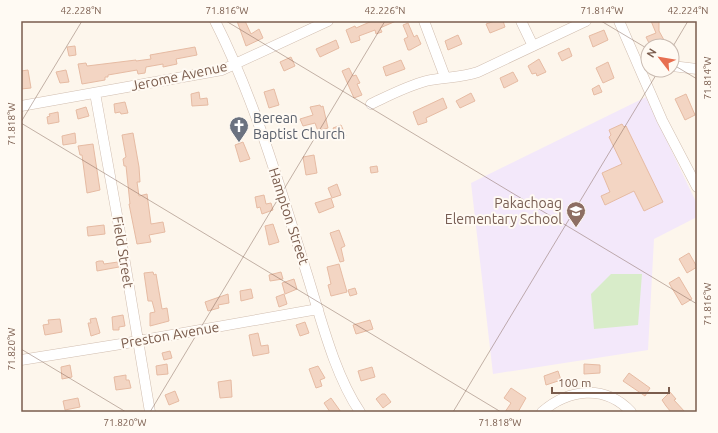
<svg xmlns="http://www.w3.org/2000/svg" width="718" height="433" viewBox="0 0 718 433" font-family="Ubuntu,sans-serif">
	<rect width="100%" height="100%" fill="#fdf6ec"/>
	<path fill="#f3e8fa" d="M646,97L697,204V217L654,239L648,350L493,374L471,183Z"/>
	<path fill="#d8ecc9" d="M611,274H642L638,325L594,329L591,294Z"/>
	<path fill="#f3d5c3" stroke="#e6bba3" d="M237,21H245L251,34L259,29L263,38L246,46Z
		M372,21H396L380,28L382,32L376,34L375,30L359,36L360,40L351,43L346,30L355,26L356,28Z
		M495,21H503L505,27L490,33L486,24Z
		M651,21H659V31L664,40L650,45L646,37L656,33Z
		M408,23L414,37L417,35L421,44L410,50H408L404,39L408,37L403,25Z
		M604,30L608,40L593,47L589,36Z
		M458,35L462,44L448,50L445,41Z
		M336,40L339,48L320,57L316,49Z
		M75,46L76,55L69,56L67,47Z
		M195,47L197,55L176,59L177,64L163,67V64L146,67L145,73L138,74L137,70L108,75V77H105V80L82,84L78,64L86,63L87,66L136,60V61L151,59L150,55Z
		M569,48L572,56L562,61L558,53Z
		M291,57L295,66L284,71L280,62Z
		M539,59L546,72L537,76L536,73L532,74L528,66Z
		M401,60L405,69L386,76L383,67Z
		M608,62L614,78L603,83L596,68Z
		M349,68L353,76L356,75L360,83L357,84L362,95L354,98L342,71Z
		M28,70L31,88L21,89V71Z
		M66,70L69,82L60,83L56,72Z
		M513,72L518,81L504,88L500,78Z
		M599,85L602,92L594,95L592,89Z
		M274,89L279,105L269,108L264,92Z
		M199,92L200,99L207,98L208,105L192,106L191,94Z
		M471,93L475,101L460,108L456,101Z
		M686,94L695,115L685,120L675,99Z
		M443,98L447,108L426,118L427,122L418,125L413,112Z
		M125,102L128,113L121,114L120,112L115,113L114,104Z
		M320,105L321,107L323,106L328,128L318,131L315,123L303,126L300,119L313,115L310,107Z
		M86,107L89,116L78,119L76,110Z
		M58,112L59,122L48,124L47,117L50,116L49,114Z
		M622,124L624,127L626,126L663,202L644,211L634,191L605,205L601,196L610,192L602,173L622,164L609,137L611,135L609,130Z
		M341,125L346,136L340,138L339,136L337,137L333,128Z
		M75,133L76,143L63,145L62,136Z
		M133,133L139,167L140,182H137L139,196L147,194L151,224L163,222L165,232L149,235L151,242L137,244L129,204H130L126,166H124L123,159L126,157L122,135Z
		M243,142L250,159L240,162L235,145Z
		M93,144L100,190L87,193L82,155H80L78,146Z
		M314,155L317,173L306,175L303,157Z
		M377,166L378,172L371,173L370,167Z
		M337,184L341,195L332,198L328,188Z
		M264,195L266,204L271,203L273,210L262,214L260,207L257,208L255,197Z
		M331,198L334,207L319,213L315,203Z
		M273,224L279,242L269,245L265,226Z
		M104,225L105,234L88,236L87,227Z
		M339,230L345,246L341,248L344,261L340,262L330,233Z
		M689,253L697,267L687,273L679,259Z
		M99,261H103L104,264L118,262L119,267L97,271L96,262Z
		M339,264L347,292L331,296L328,285L331,284L327,267Z
		M153,272L154,275L156,274L162,309L167,308L169,321L150,326V313L155,312L152,301H148L144,273Z
		M281,272L283,279L270,281L269,275Z
		M679,277L692,299L682,305L669,283Z
		M294,279L297,289L285,294L282,283Z
		M355,288L357,294L350,296L348,290Z
		M251,289L253,298L241,301L240,291Z
		M228,294L229,303L218,305L219,308L208,311L205,302Z
		M284,294L287,304L279,307L276,297Z
		M123,315L125,326L119,327V330H113L112,317Z
		M96,318L100,333L91,336L88,323H91L90,319Z
		M60,319L62,332L45,335L43,325L49,324L48,320Z
		M370,320L373,329L356,334L353,325Z
		M305,322L309,333L300,336L296,325Z
		M258,333L261,346L268,345L269,353L253,356L249,335Z
		M170,351L172,358L164,360L162,353Z
		M167,364L168,374L157,375L156,366Z
		M584,364L600,365V373L584,374Z
		M70,365L72,377L62,379L61,367Z
		M318,366L325,378L320,380L322,386L316,388L309,369Z
		M372,367L375,377L361,381L358,371Z
		M558,371L561,380L546,385L544,376Z
		M629,373L650,388L645,396L623,381Z
		M126,375V380H129L131,388L116,390L114,377Z
		M231,380L232,397L220,398L218,382Z
		M511,388L526,398L518,412H505L511,403L504,398Z
		M175,391L179,401L169,405L165,395Z
		M670,392L676,399L674,400L685,412H671L666,406L662,400Z
		M382,394H385L391,402L383,408L376,399Z
		M78,398L80,407L65,410L63,401Z
		M331,398L341,412H330L324,403Z"/>
	<g fill="none" stroke-linecap="round" stroke-linejoin="round">
		<g stroke="#d1beb0" stroke-width="11">
			<path id="minor" d="M215,21C255,100 280,187 306,271C320,315 334,374 360,412
				M424,21L445,77
				M521,21L533,46
				M619,21L662,120L697,187
				M672,66L697,69
				M95,93L117,215L150,412
				M371,104C388,96 407,86 426,81C443,77 461,78 478,72L586,21
				M21,106L222,70L328,21
				M21,360L121,344L318,309
				M542,412C568,389 605,384 631,412"/>
		</g>
		<use href="#minor" stroke="#fff" stroke-width="10"/>
	</g>
	<path fill="none" stroke="#7a5c4d" stroke-width="1" stroke-opacity="0.45" d="M226,21L697,304M601,21L648,49M672,48L688,21M672,64L697,79M21,122L82,21M21,123L501,412M21,349L126,412M150,412L385,21M453,412L659,70"/>
	<defs>
		<g id="church-pin" transform="scale(1)"><path d="M0 17L-7.5 6A9.5 9.5 0 1 1 7.5 6Z" fill="#6b7280" stroke="#fffaf3"/><path d="M-1.2-6h2.4v3.5h3.3v2.4h-3.3V6h-2.4V-.1h-3.3v-2.4h3.3Z" fill="#fff"/></g>
		<g id="school-pin" transform="scale(1)"><path d="M0 17L-7.5 6A9.5 9.5 0 1 1 7.5 6Z" fill="#8d6e63" stroke="#fffaf3"/><path d="M0-5L7-2L0 1L-7-2ZM-4 1L0 2.5L4 1V4Q0 6-4 4Z" fill="#fff"/></g>
	</defs>
	<g fill-rule="evenodd">
		<use href="#church-pin" x="239" y="126"/>
		<use href="#school-pin" x="576" y="211"/>
	</g>
	<g text-anchor="middle" stroke-width="4" stroke-linejoin="round" paint-order="stroke">
		<g font-size="14" fill="#7a5c4d" stroke="#fffaf3">
			<text transform="translate(179 76) rotate(-12)" y="5">Jerome Avenue</text>
			<text transform="translate(289 216) rotate(72)" y="5">Hampton Street</text>
			<text transform="translate(123 252) rotate(81)" y="5">Field Street</text>
			<text transform="translate(170 335) rotate(-10)" y="5">Preston Avenue</text>
		</g>
		<g font-size="14" fill="#5b616d" stroke="#fffaf3" text-anchor="start">
			<text x="253" y="123">Berean<tspan x="253" dy="16">Baptist Church</tspan></text>
		</g>
		<g font-size="14" fill="#785e54" stroke="#fffaf3" text-anchor="end">
			<text x="562" y="208">Pakachoag<tspan x="562" dy="16">Elementary School</tspan></text>
		</g>
	</g>
	<rect width="718" height="433" fill="none" stroke="#fffaf3" stroke-width="44"/>
	<g transform="translate(660 58) rotate(301)"><circle r="19" fill="#fffaf3" stroke="#cabbb1"/>
	<path d="M0-3L7 15L0 10L-7 15Z" fill="#e76f51"/>
	<text y="-6" font-size="11" font-weight="bold" text-anchor="middle" fill="#7a5c4d">N</text>
	</g>
	<path d="M552 387v6h117v-6" fill="none" stroke="#7a5c4d" stroke-width="2"/>
	<text x="558" y="387" font-size="12" fill="#7a5c4d" stroke="#fffaf3" stroke-width="3" paint-order="stroke">100 m</text>
	<rect x="22" y="22" width="674" height="389" fill="none" stroke="#7a5c4d" stroke-width="1.5"/>
	<g font-size="10" text-anchor="middle" fill="#7a5c4d">
		<text x="81" y="14">42.228°N</text>
		<text x="227" y="14">71.816°W</text>
		<text x="385" y="14">42.226°N</text>
		<text x="602" y="14">71.814°W</text>
		<text x="688" y="14">42.224°N</text>
		<text transform="translate(707 78) rotate(-90)" y="4">71.814°W</text>
		<text transform="translate(11 124) rotate(-90)" y="4">71.818°W</text>
		<text transform="translate(707 304) rotate(-90)" y="4">71.816°W</text>
		<text transform="translate(11 349) rotate(-90)" y="4">71.820°W</text>
		<text x="125" y="426">71.820°W</text>
		<text x="500" y="426">71.818°W</text>
	</g>
</svg>
